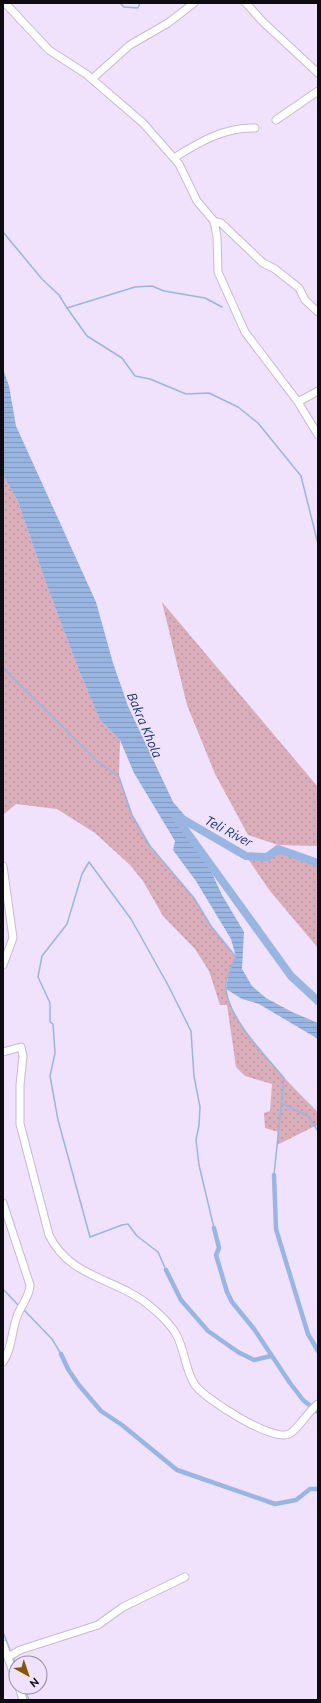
<svg xmlns="http://www.w3.org/2000/svg" width="321" height="1703" viewBox="0 0 321 1703" font-family="Ubuntu,sans-serif">
	<defs>
		<pattern id="grass-dots" width="8" height="8" patternUnits="userSpaceOnUse"><rect width="8" height="8" fill="#daadbb"/><path d="M2 2h.1M6 6h.1" fill="none" stroke="#ba94a0" stroke-width="1.8" stroke-linecap="round"/></pattern>
		<pattern id="water-rules" width="6" height="5" patternUnits="userSpaceOnUse"><rect width="6" height="5" fill="#99b5e2"/><path d="M0 2.5h6" fill="none" stroke="#839ac1"/></pattern>
	</defs>
	<rect width="100%" height="100%" fill="#f0e2fc"/>
	<path fill="url(#grass-dots)" d="M3,475L18,502L47,586L78,668L100,720L120,740L119,777L132,815L150,846L194,898L211,926L236,957C231,966 225,978 226,989C229,1025 292,1086 318,1112V1126H315L277,1145L278,1132L265,1128L264,1113L270,1111L272,1084L245,1076L236,1067L227,1005H220L209,971L195,949L163,916L143,881L130,865L95,833L57,809L16,804L3,815Z
		M162,602L318,787V846L278,845L248,835L215,774L187,705Z
		M278,849L318,863V948L270,891L246,856L267,857Z"/>
	<path fill="url(#water-rules)" d="M3,369L9,386L16,426L96,602L113,663L128,706L173,802L193,825H182L204,856L222,895L244,932L242,969L252,986L266,998L292,1012L318,1023V1039L259,1004L242,999L226,989L229,972L236,957L231,939L196,881L173,850L175,841L134,773L120,740L100,720L78,668L47,586L18,502L3,475Z"/>
	<g fill="none" stroke-linecap="round" stroke-linejoin="round">
		<path stroke="#99b5e2" stroke-width="1.5" d="M120,3L124,7L138,8L140,3
			M3,232L42,279L59,295L67,308L135,287L152,286L164,291L205,298L222,307
			M67,308L87,336L122,358L135,376L150,379L186,394L209,393L238,407L258,423L301,476L318,544
			M3,668L97,761L119,777L132,815L150,846L194,898L211,926L236,957C231,966 225,978 226,989C229,1019 265,1055 284,1078L274,1175
			M281,1103L308,1116L318,1131
			M166,1270L158,1252L137,1236L128,1224L122,1225L90,1237L58,1120L50,1076L55,1053L53,1024L50,1022V1003L38,977L42,956L67,924L82,874L89,862L131,919L168,985L191,1031L194,1076L200,1107L199,1125L196,1140L199,1165L214,1228
			M3,1289L19,1306
			M24,1310L52,1339L61,1354
			M3,1632L10,1650
			M13,1657L16,1665
			M13,1681L20,1700
			M24,1687L29,1700"/>
		<path stroke="#99b5e2" stroke-width="4.5" d="M274,1175L276,1229L308,1334L318,1351
			M214,1228L219,1248L216,1255L227,1292L232,1302L254,1329L290,1383L303,1400L318,1412
			M166,1270L181,1300L208,1331L238,1352L254,1360L271,1356
			M61,1354L68,1369L78,1384L101,1411L122,1425L177,1470L275,1504L296,1500L310,1489H318"/>
		<path stroke="#99b5e2" stroke-width="8" d="M176,817L291,976L318,1001
			M184,820L246,856L267,857L278,849L318,863"/>
		<g stroke="#c6b9d2" stroke-width="9">
			<path id="minor" d="M5,3L49,50L86,74L143,123L179,164L197,201L214,221L217,237L218,272L245,332L298,402L318,435
				M246,3L263,22L318,73
				M92,79L130,45L168,23L194,3
				M276,120L318,91
				M174,158C199,142 225,127 255,128
				M214,221L221,223L263,263L275,269L299,288L305,300L318,312
				M298,402L318,391
				M3,866L13,938L3,965
				M3,1052L21,1047L23,1056L20,1085V1124L49,1235C70,1279 118,1278 151,1307C160,1314 172,1326 177,1336C185,1351 185,1370 195,1385C205,1399 272,1442 289,1434C298,1430 307,1412 318,1404
				M3,1203L30,1285C30,1296 22,1304 18,1314C11,1330 13,1347 3,1362
				M3,1644L16,1680
				M8,1657L20,1650L98,1625L123,1607L185,1577
				M19,1687L23,1700"/>
		</g>
		<use href="#minor" stroke="#fff" stroke-width="7"/>
	</g>
	<g text-anchor="middle" stroke-width="3" stroke-linejoin="round" paint-order="stroke">
		<g font-size="13" font-style="italic" fill="#103066" stroke="#f0e2fc">
			<text transform="translate(145 725) rotate(67)" y="5">Bakra Khola</text>
			<text transform="translate(229 831) rotate(28)" y="5">Teli River</text>
		</g>
	</g>
	<rect width="321" height="1703" fill="none" stroke="#0f0b13" stroke-width="8"/>
	<g transform="translate(28 1675) rotate(140)"><circle r="19" fill="#f0e2fc" stroke="#968c9f"/>
	<path d="M0-3L7 15L0 10L-7 15Z" fill="#885500"/>
	<text y="-6" font-size="11" font-weight="bold" text-anchor="middle" fill="#0f0b13">N</text>
	</g>
</svg>
